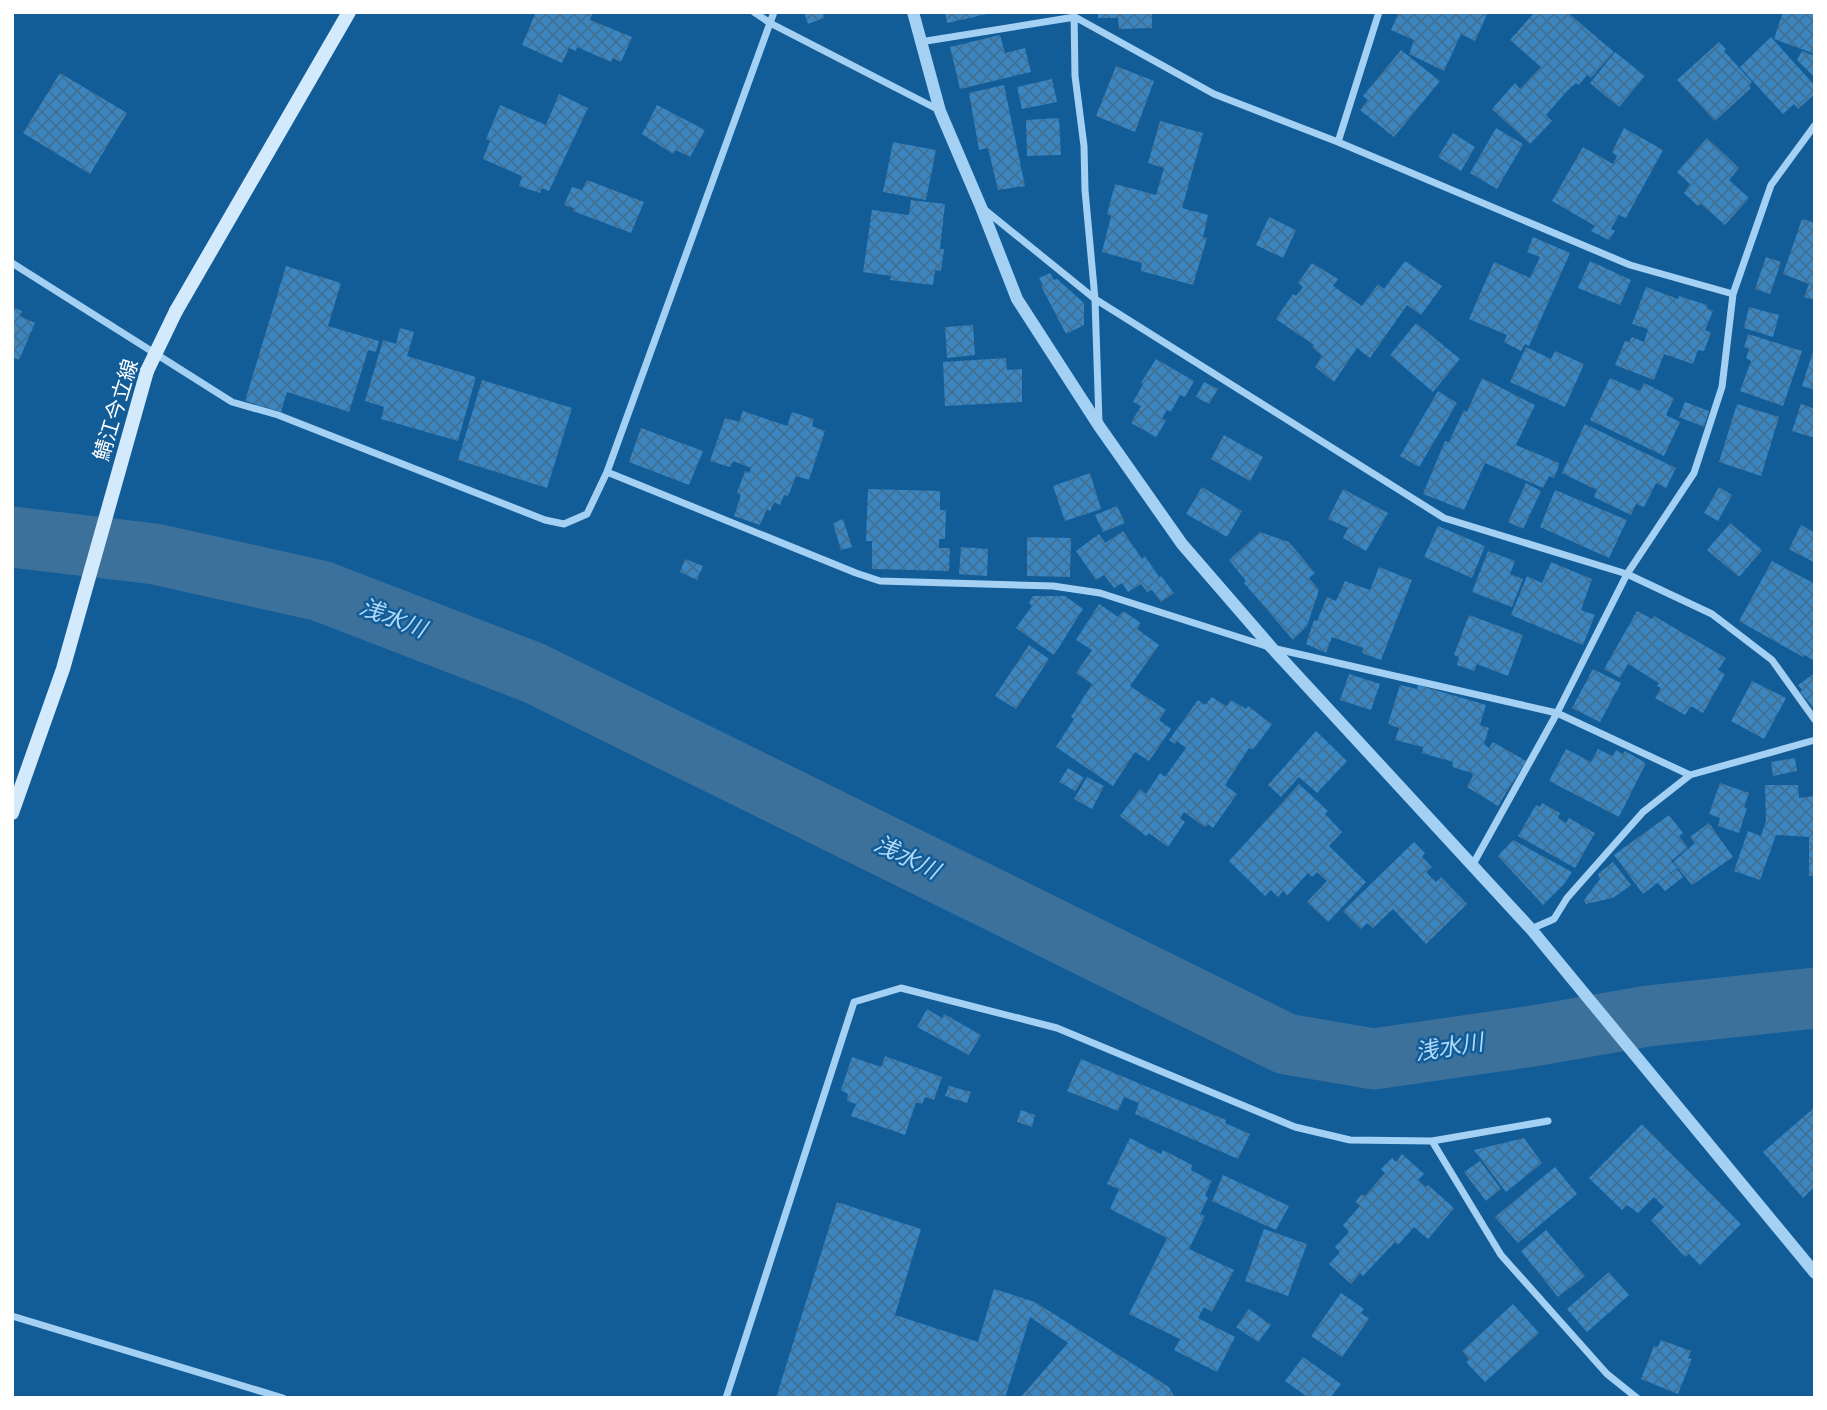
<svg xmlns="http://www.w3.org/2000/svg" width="1827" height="1410" viewBox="0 0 1827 1410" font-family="Montserrat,'Noto Sans JP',sans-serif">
	<defs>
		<pattern id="building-cross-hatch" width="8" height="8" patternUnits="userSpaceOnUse" patternTransform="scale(1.75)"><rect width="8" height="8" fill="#3b86c0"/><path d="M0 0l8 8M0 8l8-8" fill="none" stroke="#426f92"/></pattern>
	</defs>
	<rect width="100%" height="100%" fill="#125c98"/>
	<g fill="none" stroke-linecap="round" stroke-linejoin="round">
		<path stroke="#3c719c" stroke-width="61" d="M12,537L155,554L321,591L534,673L1286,1044L1374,1059L1533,1036L1648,1016L1815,998"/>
	</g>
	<path fill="url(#building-cross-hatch)" d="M536,12H593L590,20L632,37L621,62L613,58L611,62L577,47L576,51L569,48L562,63L522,45Z
		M804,12H823L824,18L808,24Z
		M945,12H992V13L947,23Z
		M1098,12H1152V28L1119,29L1118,18H1098Z
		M1399,12H1488L1475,41L1461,34L1444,71L1409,54L1414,40L1391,30Z
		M1535,12L1539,14L1541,12H1567L1614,52L1591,78L1587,75L1579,85L1576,83L1567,91L1546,115L1552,121L1530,144L1492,109L1515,83L1520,89L1541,67L1510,40Z
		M1783,12H1815V54L1774,39Z
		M1000,35L1005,53L1025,48L1031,72L960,89L950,47Z
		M1771,37L1815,86V94L1798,109L1794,104L1783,114L1740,67Z
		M1719,42L1726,49L1724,51L1752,82L1749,86L1751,88L1715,121L1677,80Z
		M1401,50L1440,81L1394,137L1360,110L1368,100L1363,96Z
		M1802,51L1815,56V78L1797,60Z
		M1615,52L1645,76L1619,107L1590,83Z
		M1116,66L1154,81L1135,132L1096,116Z
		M60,73L127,113L90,174L23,133Z
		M1052,79L1057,102L1022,109L1017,87Z
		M1004,85L1025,186L998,190L988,148L979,150L969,93Z
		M559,94L588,108L549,191L542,188L540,193L519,186L522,176L483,159L490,141L486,139L500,105L546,125Z
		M657,105L705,130L690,157L676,150L673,154L642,134Z
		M1059,118L1061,155L1027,156L1026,120Z
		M1160,121L1203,133L1182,208L1208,215L1203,237L1207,238L1193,285L1141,271L1142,263L1102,252L1111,216L1107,214L1115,184L1156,195L1164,168L1148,163Z
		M1496,128L1523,144L1497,189L1470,173Z
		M1624,128L1663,150L1626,218L1619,215L1611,229L1615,231L1609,240L1591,231L1595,226L1552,201L1583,147L1613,164L1617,156L1612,152Z
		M1453,133L1475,147L1461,171L1438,157Z
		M1707,138L1739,168L1729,180L1749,198L1725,225L1701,204L1698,206L1684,193L1690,184L1677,172Z
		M893,142L936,150L926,200L883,192Z
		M587,180L644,202L631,233L573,211L574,208L564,205L572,187L582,190Z
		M911,200L945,204L940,249H944L941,271L935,270L933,285L890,280L891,276L863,272L872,210L909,215Z
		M1269,217L1296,230L1283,258L1256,245Z
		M1802,219L1815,223V300L1804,297L1809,284L1783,274Z
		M1533,237L1570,253L1529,346L1525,344L1521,351L1504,342L1507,335L1469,319L1494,262L1530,278L1540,257L1527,252Z
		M1766,257L1781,262L1770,294L1755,289Z
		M1405,261L1442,286L1421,315L1407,305L1370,358L1357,348L1334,382L1315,367L1322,356L1312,347L1314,345L1276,319L1293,294L1296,296L1303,287L1298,283L1312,263L1338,279L1333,286L1362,306L1378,284L1384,289Z
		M1590,261L1631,280L1620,305L1578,288Z
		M286,266L341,283L328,326L379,341L376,352L368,350L349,412L287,392L281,412L245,401Z
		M1050,273L1054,280L1057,279L1084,303V325L1066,334L1041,286L1043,285L1039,278Z
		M1646,287L1678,299L1679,296L1707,305V308L1713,311L1705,330L1711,333L1704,351L1698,350L1693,364L1664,354L1654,380L1615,365L1625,341L1629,342L1632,337L1644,342L1648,329L1632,324Z
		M12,307L22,311L20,316L35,323L19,360L12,357Z
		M1749,307L1779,315L1773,337L1744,328Z
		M1416,323L1460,359L1433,392L1390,355Z
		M973,325L975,355L947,358L945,327Z
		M400,328L414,332L407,356L476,377L458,441L381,419L384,407L365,401L383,340L396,344Z
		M1748,334L1802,351L1783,406L1740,391L1751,361L1746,358L1749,349L1744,347Z
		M1815,345V390L1802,386Z
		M1526,347L1551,359L1555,351L1584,364L1565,407L1510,382Z
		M1006,358L1007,370L1022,369V402L945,406L943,362Z
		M1156,359L1194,381L1185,397L1180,395L1171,412L1167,410L1162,418L1166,421L1156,437L1131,423L1141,406L1133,402L1143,384L1141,383Z
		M1482,378L1535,405L1516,445L1559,463L1558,468L1554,478L1549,476L1543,488L1485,463L1464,510L1423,494L1445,441L1449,442L1464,410L1467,412Z
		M1610,378L1640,391L1644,383L1674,398L1666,415L1680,422L1664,456L1590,420Z
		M482,380L572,408L547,488L458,460Z
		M1204,382L1218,389L1209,404L1196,397Z
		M1438,391L1457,403L1419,467L1400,456Z
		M1685,402L1709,411L1704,427L1679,417Z
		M1737,404L1779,417L1761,476L1719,462Z
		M1801,404L1815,409V438L1792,431Z
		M743,411L787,426L792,412L814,419L812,426L825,431L809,480L796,476L788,496L784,495L780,505L774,502L770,511L767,509L760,525L734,516L741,495L737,493L745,471L749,473L751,468L733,461L730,467L710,461L725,418L739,422Z
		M1585,424L1676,468L1666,488L1656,483L1644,507L1636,504L1631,515L1594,497L1597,490L1562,473Z
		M641,428L703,451L689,485L629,462Z
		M1224,435L1263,457L1250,481L1211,459Z
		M1090,473L1101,509L1065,521L1053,486Z
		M1526,483L1541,491L1523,529L1508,522Z
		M1202,487L1242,511L1227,537L1186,514Z
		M1719,487L1732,495L1718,521L1704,513Z
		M868,489L940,491V510H946L945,539H939V548H950L949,571L872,569V541H866Z
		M1343,489L1388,513L1366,551L1343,538L1348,528L1328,519Z
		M1555,490L1627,520L1609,558L1540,527Z
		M1117,506L1125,523L1103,532L1095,515Z
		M843,519L852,547L841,550L833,523Z
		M1730,523L1762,550L1739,577L1707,550Z
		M1801,525L1815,533V563L1789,549Z
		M1438,526L1485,546L1472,578L1424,557Z
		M1123,531L1142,559L1145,556L1159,577L1161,576L1174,593L1161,602L1152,590L1147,592L1141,584L1128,592L1122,583L1114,588L1104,575L1096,580L1076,551L1099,534L1105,543Z
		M1260,532L1289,542L1315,573L1309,578L1319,590L1307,626L1293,640L1244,583L1246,581L1229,560Z
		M1027,537L1071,538L1070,577L1027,576Z
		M961,547L988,549L987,576L959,574Z
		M1488,551L1515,561L1510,574L1523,579L1512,607L1472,592Z
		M685,559L703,566L697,580L680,572Z
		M1772,561L1815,584V661L1804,655L1803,657L1739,621Z
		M1551,562L1592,579L1581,610L1595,615L1583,645L1511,615L1527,576L1542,583Z
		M1379,567L1412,580L1381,660L1362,653L1363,648L1332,637L1326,653L1306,644L1314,620L1317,621L1327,597L1336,601L1345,581L1370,590Z
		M1033,596H1065L1083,609L1054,655L1016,628L1032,606L1029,603Z
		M1099,604L1118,617L1123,611L1141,623L1137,629L1159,645L1130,686L1166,710L1159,720L1171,729L1149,761L1135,752L1113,786L1056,747L1074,719L1071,717L1092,684L1076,673L1092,650L1076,640Z
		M1637,611L1652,619L1654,616L1726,658L1718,670L1725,674L1703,713L1691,706L1685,715L1655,698L1661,688L1657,686L1659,683L1628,664L1620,678L1604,669Z
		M1469,615L1523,635L1508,676L1477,664L1474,671L1457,665L1459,657L1454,655Z
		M1029,645L1049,659L1016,709L995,696Z
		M1593,669L1621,683L1600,722L1572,708Z
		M1815,673V710L1800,692L1802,690L1798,685Z
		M1349,674L1380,684L1371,710L1340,700Z
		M1752,681L1786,698L1764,739L1731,721Z
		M1400,685L1417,689L1418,685L1486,705L1480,725L1489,728L1484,744L1489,748L1493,742L1526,761L1498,806L1467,787L1473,776L1472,773L1452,767L1453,762L1422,753L1423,747L1395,740L1399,728L1388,724Z
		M1212,697L1226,706L1231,700L1246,709L1248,706L1272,724L1253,750L1249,748L1225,785L1237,794L1213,828L1208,824L1205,827L1184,812L1180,818L1185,822L1168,847L1149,833L1146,836L1120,816L1140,789L1146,794L1160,773L1165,777L1186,748L1177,741L1175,744L1169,740L1198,700L1205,705Z
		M1316,731L1347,761L1317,793L1299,777L1281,797L1268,785Z
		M1566,749L1591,762L1598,749L1613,756L1616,750L1623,754L1625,751L1646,763L1619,817L1549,781Z
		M1795,758L1797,771L1773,776L1771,762Z
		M1068,768L1084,778L1075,791L1059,782Z
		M1087,777L1104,786L1092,809L1074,799Z
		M1720,783L1749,793L1744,807L1747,808L1739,833L1718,826L1720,818L1709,814Z
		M1299,784L1328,811L1325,814L1342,832L1329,846L1366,882L1328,922L1307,902L1327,881L1317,872L1312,877L1308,873L1287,896L1283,891L1278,897L1271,890L1265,896L1229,861Z
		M1765,785H1798L1799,798L1815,796V876H1809V837L1776,835L1760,880L1734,871L1748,831L1761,836L1766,821Z
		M1542,803L1560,813L1558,818L1566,823L1569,818L1595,833L1575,868L1518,836L1536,805L1540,807Z
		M1669,815L1683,833L1679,836L1688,848L1671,861L1677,868L1643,894L1614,855Z
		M1709,823L1733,857L1692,885L1673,862L1695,843L1690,837Z
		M1513,840L1572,872L1564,884L1543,905L1498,856Z
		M1414,842L1425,853L1422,857L1432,867L1426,872L1436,882L1441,877L1467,904L1426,944L1393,909L1373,928L1367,923L1361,929L1343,911Z
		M1613,862L1631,885L1613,898L1586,904L1584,900L1600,879L1598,874Z
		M1677,869L1683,877L1665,891L1658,883Z
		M927,1009L942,1018L944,1014L981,1035L969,1055L917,1027Z
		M885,1056L942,1077L934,1100L925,1097L922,1104L916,1102L905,1135L851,1116L856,1104L847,1101L848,1094L841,1090L852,1057L881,1067Z
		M1081,1059L1226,1120L1225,1123L1250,1134L1238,1159L1135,1114L1139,1103L1124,1097L1118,1111L1067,1091Z
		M949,1086L971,1092L967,1103L945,1096Z
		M1815,1107V1186L1803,1198L1763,1152Z
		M1021,1110L1035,1115L1032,1127L1017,1122Z
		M1642,1124L1741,1224L1700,1265L1689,1254L1685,1257L1651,1220L1664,1207L1654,1197L1638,1213L1627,1205L1622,1210L1589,1178Z
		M1130,1138L1161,1154L1163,1150L1192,1165L1191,1170L1212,1181L1205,1195L1208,1198L1200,1214L1205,1216L1189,1249L1234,1270L1212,1312L1204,1307L1198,1318L1235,1337L1217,1372L1174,1350L1180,1339L1129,1314L1167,1238L1110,1209L1119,1189L1107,1184Z
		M1524,1138L1542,1163L1506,1192L1474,1150Z
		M1402,1154L1424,1174L1418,1180L1426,1187L1428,1185L1454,1208L1428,1239L1414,1227L1398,1245L1395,1242L1363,1276L1360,1273L1351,1284L1329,1264L1340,1252L1335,1247L1349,1232L1343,1225L1360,1206L1355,1202L1362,1194L1365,1196L1385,1173L1381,1169L1392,1158L1396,1162Z
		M1480,1161L1501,1189L1486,1201L1464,1172Z
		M1555,1167L1577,1194L1518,1243L1495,1217Z
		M1223,1175L1289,1206L1276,1230L1212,1201Z
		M837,1202L921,1229L895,1315L978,1342L994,1289L1035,1302L1169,1387L1175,1398H1020L1068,1343L1030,1317L1005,1398H776Z
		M1264,1229L1307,1244L1288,1296L1245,1281Z
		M1546,1230L1585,1276L1558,1297L1521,1251Z
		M1609,1272L1629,1295L1587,1332L1567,1309Z
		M1341,1293L1364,1309L1361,1313L1369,1319L1342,1357L1311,1336Z
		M1513,1304L1539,1333L1485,1382L1466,1362L1469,1359L1462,1351Z
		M1249,1309L1271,1325L1258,1342L1236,1327Z
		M1661,1340L1691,1351L1688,1358L1692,1359L1678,1394L1641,1379L1654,1346L1658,1347Z
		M1303,1357L1341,1384L1330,1398H1309L1285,1381Z"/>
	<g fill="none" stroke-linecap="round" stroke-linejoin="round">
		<path stroke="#a4d1f3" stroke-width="7" d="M754,12L770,23L939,110
			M774,12L607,472L856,573L880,581L1053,586L1100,593L1272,648L1557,713L1690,775
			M1074,12L1075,76L1084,146L1085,190L1095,299L1444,518L1627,574L1712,614L1772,660L1815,720
			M920,42L1075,17L1214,94L1338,142L1630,265L1733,294
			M1338,142L1379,12
			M985,210L1095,299L1099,422
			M12,263L232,402L278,415L545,520L564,524L587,514L607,472
			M1472,866L1557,713L1627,574L1694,473L1722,387L1733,294L1771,185L1815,125
			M1531,929L1554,919L1567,898L1643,812L1690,775L1815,740
			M1432,1141L1501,1255L1607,1374L1637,1398
			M12,1316L283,1398
			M726,1398L854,1002L901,988L1057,1028L1295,1127L1350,1140L1432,1141L1548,1121"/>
		<path stroke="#a4d1f3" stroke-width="12" d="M913,12L940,111L981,207L1017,299L1099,426L1182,544L1272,648L1531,929L1815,1273"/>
		<path stroke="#d3eafd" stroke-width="14" d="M176,311L349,12
			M12,813L63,669L147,371"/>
		<path stroke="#d3eafd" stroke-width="14" d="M147,371L176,311"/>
	</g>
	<g text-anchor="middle" stroke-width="5" stroke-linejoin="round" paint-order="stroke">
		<g font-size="21" fill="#fff" stroke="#125c98">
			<text transform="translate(116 410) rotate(-73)" y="7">鯖江今立線</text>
		</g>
		<g font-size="23" font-style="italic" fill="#b0dafa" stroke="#125c98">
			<text transform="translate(393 618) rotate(21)" y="8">浅水川</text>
			<text transform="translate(907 857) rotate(26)" y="8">浅水川</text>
			<text transform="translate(1449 1047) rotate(-9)" y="8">浅水川</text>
		</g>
	</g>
	<rect width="1827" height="1410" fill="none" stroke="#ffffff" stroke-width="28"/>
</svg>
